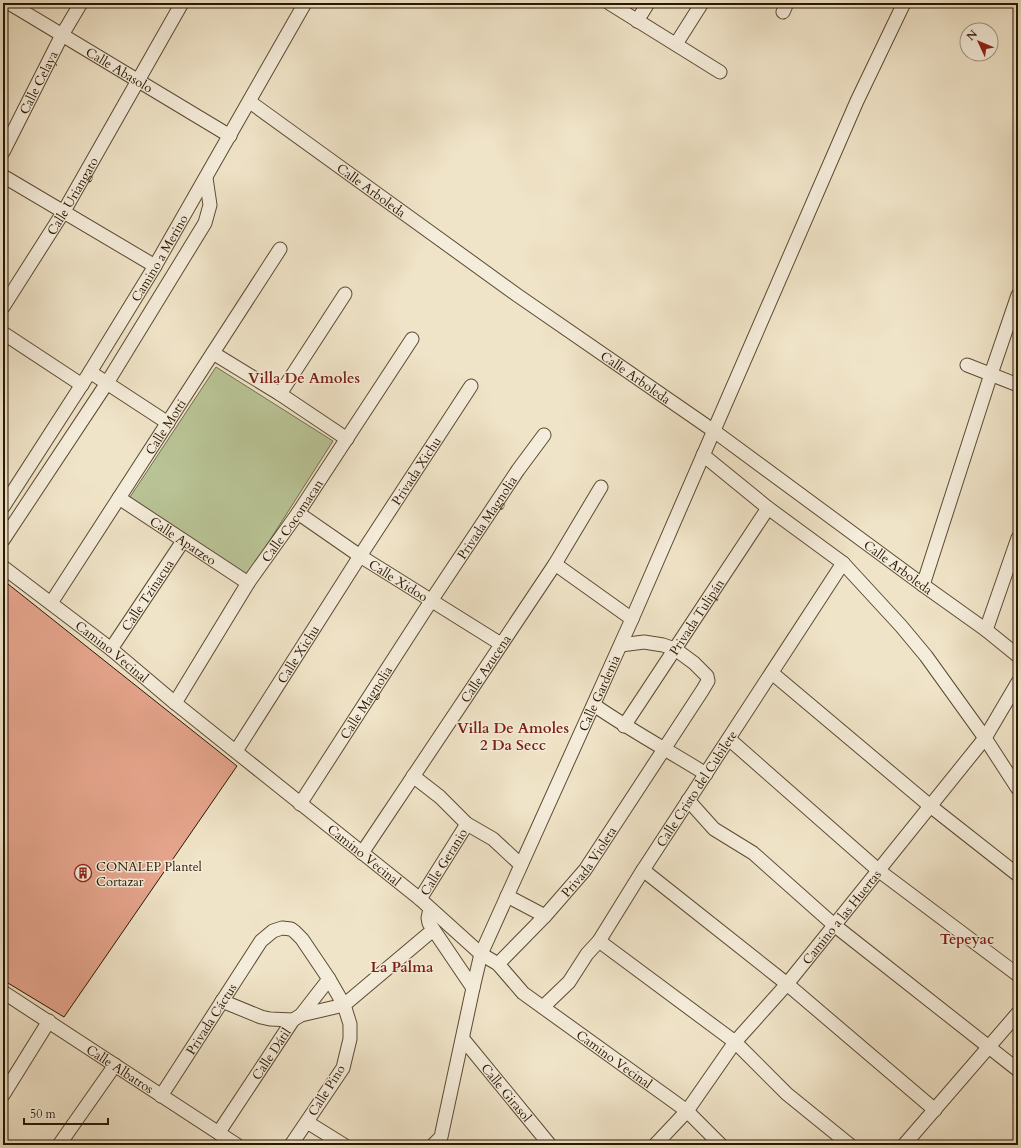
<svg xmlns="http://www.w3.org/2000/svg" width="1021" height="1148" viewBox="0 0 1021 1148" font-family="Cardo,serif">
	<rect width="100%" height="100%" fill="#f0e4c8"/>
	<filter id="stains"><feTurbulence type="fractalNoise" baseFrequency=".005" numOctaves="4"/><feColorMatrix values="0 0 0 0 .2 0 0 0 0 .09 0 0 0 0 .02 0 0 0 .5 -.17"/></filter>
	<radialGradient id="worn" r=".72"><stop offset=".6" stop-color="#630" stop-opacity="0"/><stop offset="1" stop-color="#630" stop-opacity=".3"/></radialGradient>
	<path fill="#b9c496" stroke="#716e4c" d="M216,367L333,441L247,576L130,497Z"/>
	<path fill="#e6a58d" stroke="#291702" d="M3,580L237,766L64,1017L3,980Z"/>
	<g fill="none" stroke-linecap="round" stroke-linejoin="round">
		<g stroke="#5b4a34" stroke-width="15">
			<g id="minor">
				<path id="s1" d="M9,3L230,136"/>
				<path d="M609,3L720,72"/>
				<path d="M783,12L787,3"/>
				<path d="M637,21L648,3"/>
				<path d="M676,44L702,3"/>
				<path id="s2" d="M250,102L517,295L714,431L923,585L986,630L1018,656"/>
				<path id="s3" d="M3,152L62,35L81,3"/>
				<path d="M3,176L155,266"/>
				<path id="s4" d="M3,307L64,211L182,3"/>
				<path d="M3,333L82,385"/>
				<path d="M213,353L280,394L347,439"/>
				<path d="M967,365L1018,385"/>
				<path d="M90,372L168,423"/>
				<path d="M280,394L345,294"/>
				<path d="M703,455L768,508L843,563L901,626L926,656L985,738L1018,789"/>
				<path id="s5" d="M119,498L248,583"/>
				<path id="s6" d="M3,507L90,372L155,266L305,3"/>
				<path id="s7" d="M298,513L360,556L501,644"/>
				<path d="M3,540L107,383L205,223L210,205L206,178"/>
				<path d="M555,564L632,619"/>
				<path id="s8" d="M3,567L111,649L175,703L420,899L481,954L498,964L523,993L687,1111L721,1145"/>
				<path d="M923,585L991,374L1018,295"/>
				<path id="s9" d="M51,603L280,249"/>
				<path d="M986,630L1018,538"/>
				<path id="s10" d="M111,649L183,541"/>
				<path d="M772,673L929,805L1018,875"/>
				<path id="s11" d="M175,703L248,583L298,513L412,339"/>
				<path d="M594,705C630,730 669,751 706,774"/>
				<path id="s12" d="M624,726L768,508"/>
				<path d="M729,739L878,870L1018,975"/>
				<path id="s13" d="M236,751L360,556L471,386"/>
				<path d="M413,776L440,797L467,824L493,839L521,865"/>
				<path d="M688,800L714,829L753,853L834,925L1018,1070"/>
				<path id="s14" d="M300,804L431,601L518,470L544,435"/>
				<path id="s15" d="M362,853L555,564L601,487"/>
				<path d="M643,870L787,984L935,1110"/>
				<path d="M507,896L545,916"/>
				<path id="s16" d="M420,899L467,824"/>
				<path d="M430,909L428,918L429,923L473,988"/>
				<path d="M599,941L735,1042L787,1094L850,1145"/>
				<path id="s17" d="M498,964L545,916L585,870L702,691L708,681L707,676L694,663L675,649L663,645L644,642L621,645"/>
				<path id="s18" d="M3,992L237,1145"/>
				<path d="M222,1001L261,1017L270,1019L293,1020"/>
				<path id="s19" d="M543,1007L569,982L587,954L599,941L643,870L843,563"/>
				<path d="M301,1015L344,1005L433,930"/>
				<path id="s20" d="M463,1039L550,1145"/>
				<path d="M3,1095L49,1021"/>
				<path id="s21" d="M161,1096L261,941L273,931L282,928L291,929L295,932L302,939L329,979L344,1005L350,1024V1039L343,1068L291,1145"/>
				<path d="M307,1122L344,1145"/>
				<path id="s22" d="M219,1132L293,1020L301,1015L329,979"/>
				<path d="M59,1145L115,1065"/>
				<path id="s23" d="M433,1145L441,1137L473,988L481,954L632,619L857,101L904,3"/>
				<path id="s24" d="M655,1145L687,1111L735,1042L787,984L985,738L1018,682"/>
				<path d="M904,1145L1018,1013"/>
			</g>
		</g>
		<use href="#minor" stroke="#f5eddb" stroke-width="13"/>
	</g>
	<defs>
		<g id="building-ring" transform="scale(0.9)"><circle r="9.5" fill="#f5eddb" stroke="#8f2418" stroke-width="1.5"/><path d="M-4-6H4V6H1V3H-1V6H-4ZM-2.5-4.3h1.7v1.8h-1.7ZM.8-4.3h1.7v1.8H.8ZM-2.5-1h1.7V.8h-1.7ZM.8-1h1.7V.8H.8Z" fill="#8f2418"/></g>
	</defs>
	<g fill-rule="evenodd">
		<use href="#building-ring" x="83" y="873"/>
	</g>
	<g text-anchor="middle" stroke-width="3" stroke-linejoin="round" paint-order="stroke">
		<g font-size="13" fill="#291702" stroke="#f5eddb">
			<text dy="5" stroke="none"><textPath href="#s1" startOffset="129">Calle Abasolo</textPath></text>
			<text dy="5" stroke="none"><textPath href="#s3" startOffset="78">Calle Celaya</textPath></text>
			<text dy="5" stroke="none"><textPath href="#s2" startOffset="150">Calle Arboleda</textPath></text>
			<text dy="5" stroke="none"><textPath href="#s4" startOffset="131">Calle Uriangato</textPath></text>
			<text dy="5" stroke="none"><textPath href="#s6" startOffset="294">Camino a Merino</textPath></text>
			<text dy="5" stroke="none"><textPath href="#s2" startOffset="474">Calle Arboleda</textPath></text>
			<text dy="5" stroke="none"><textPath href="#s9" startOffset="210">Calle Motti</textPath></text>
			<text dy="5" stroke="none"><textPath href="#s13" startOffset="333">Privada Xichu</textPath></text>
			<text dy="5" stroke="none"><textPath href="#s14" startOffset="342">Privada Magnolia</textPath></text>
			<text dy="5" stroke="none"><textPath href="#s11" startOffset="217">Calle Cocomacan</textPath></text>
			<text dy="5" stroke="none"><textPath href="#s5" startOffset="77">Calle Apatzeo</textPath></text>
			<text dy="5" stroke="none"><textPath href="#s2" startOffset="798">Calle Arboleda</textPath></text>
			<text dy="5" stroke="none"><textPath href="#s7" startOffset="121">Calle Xidoo</textPath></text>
			<text dy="5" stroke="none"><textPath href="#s10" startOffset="65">Calle Tzinacua</textPath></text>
			<text dy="5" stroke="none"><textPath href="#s12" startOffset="131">Privada Tulipán</textPath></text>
			<text dy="5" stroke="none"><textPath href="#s8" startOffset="138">Camino Vecinal</textPath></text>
			<text dy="5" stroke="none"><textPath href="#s13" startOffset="115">Calle Xichu</textPath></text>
			<text dy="5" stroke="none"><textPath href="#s15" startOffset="222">Calle Azucena</textPath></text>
			<text dy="5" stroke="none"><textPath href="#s23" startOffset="485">Calle Gardenia</textPath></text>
			<text dy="5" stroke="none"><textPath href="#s14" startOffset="121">Calle Magnolia</textPath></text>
			<text dy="5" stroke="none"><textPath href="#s19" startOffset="268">Calle Cristo del Cubilete</textPath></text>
			<text dy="5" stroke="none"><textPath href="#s8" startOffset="462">Camino Vecinal</textPath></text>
			<text dy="5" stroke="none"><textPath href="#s17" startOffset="137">Privada Violeta</textPath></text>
			<text dy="5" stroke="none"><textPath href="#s16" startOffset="44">Calle Geranio</textPath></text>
			<text dy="5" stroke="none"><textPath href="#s24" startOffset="295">Camino a las Huertas</textPath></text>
			<text dy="5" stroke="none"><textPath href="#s21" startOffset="92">Privada Cáctus</textPath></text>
			<text dy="5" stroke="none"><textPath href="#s22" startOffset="94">Calle Dátil</textPath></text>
			<text dy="5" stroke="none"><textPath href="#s8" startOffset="786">Camino Vecinal</textPath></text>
			<text dy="5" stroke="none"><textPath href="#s18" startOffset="140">Calle Albatros</textPath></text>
			<text transform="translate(326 1090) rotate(-58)" y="5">Calle Pino</text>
			<text dy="5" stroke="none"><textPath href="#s20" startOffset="69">Calle Girasol</textPath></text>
		</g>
		<g font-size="13" fill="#291702" stroke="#f5eddb" text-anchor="start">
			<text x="96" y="871">CONALEP Plantel<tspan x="96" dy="15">Cortazar</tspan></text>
		</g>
		<g font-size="15" font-weight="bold" fill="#7a1f14" stroke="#f5eddb">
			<text x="304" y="383">Villa De Amoles</text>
			<text x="513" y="733">Villa De Amoles<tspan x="513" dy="17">2 Da Secc</tspan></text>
			<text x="967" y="944">Tepeyac</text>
			<text x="402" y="972">La Palma</text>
		</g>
	</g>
	<rect width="1021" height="1148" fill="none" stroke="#f0e4c8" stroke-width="16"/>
	<rect x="4" y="4" width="1013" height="1140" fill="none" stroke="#291702" stroke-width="2"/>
	<rect x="8" y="8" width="1005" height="1132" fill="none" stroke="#291702"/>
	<g transform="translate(979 42) rotate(314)"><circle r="19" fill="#f5eddb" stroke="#a39784"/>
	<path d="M0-3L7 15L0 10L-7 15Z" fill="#8f2418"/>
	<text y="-6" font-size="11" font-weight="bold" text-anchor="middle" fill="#291702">N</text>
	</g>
	<path d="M24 1118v6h84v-6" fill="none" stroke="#291702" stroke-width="2"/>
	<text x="30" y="1118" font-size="12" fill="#291702" stroke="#f5eddb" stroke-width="3" paint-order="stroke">50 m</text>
	<rect width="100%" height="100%" filter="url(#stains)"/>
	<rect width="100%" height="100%" fill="url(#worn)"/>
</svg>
